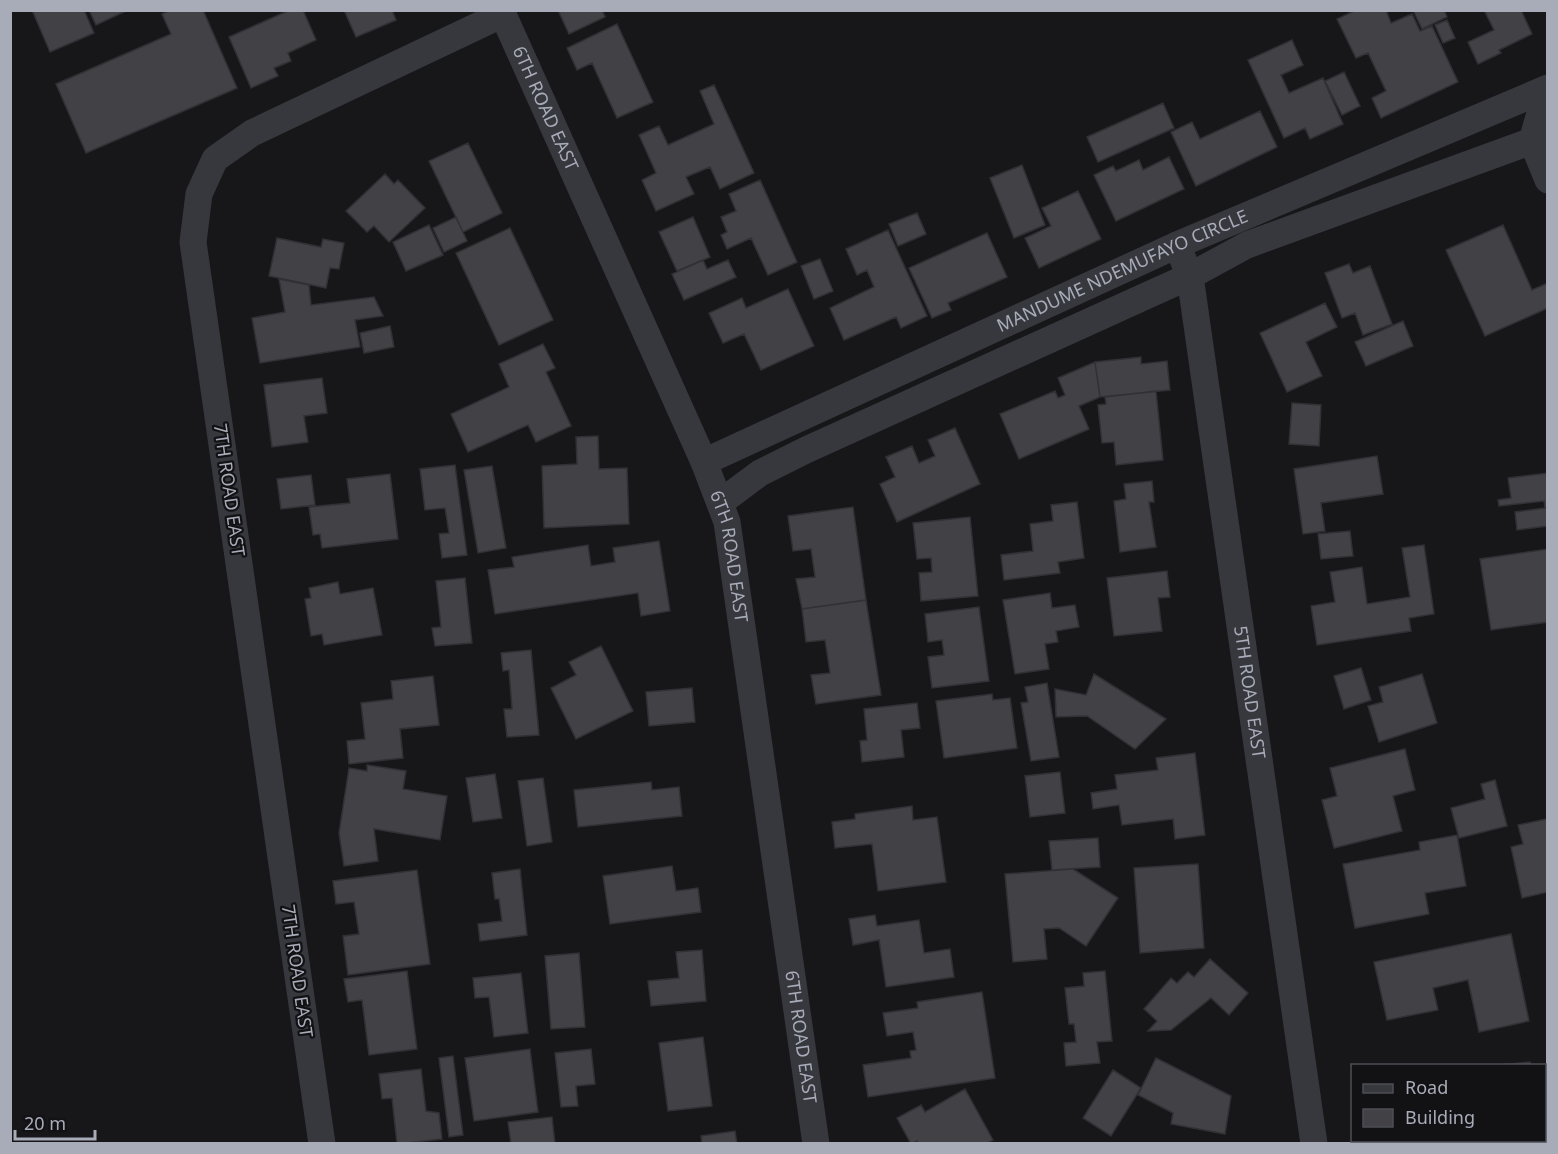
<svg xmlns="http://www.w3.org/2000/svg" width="1558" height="1154" viewBox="0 0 1558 1154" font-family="'Noto Sans',sans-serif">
	<rect width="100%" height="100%" fill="#171619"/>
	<path fill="#414146" stroke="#313035" stroke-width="1.5" d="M32,10H84L94,33L50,52Z
		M89,10H128L96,25Z
		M170,10H203L237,88L86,153L56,84L171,34L162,14Z
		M290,10H303L316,40L288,53L291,61L274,68L278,76L251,88L229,37Z
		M344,10H392L396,20L356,37Z
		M558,10H602L605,17L569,34Z
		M1356,10H1386L1391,23L1412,14L1420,31L1432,26L1458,82L1381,118L1372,98L1386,91L1368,53L1356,58L1337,19Z
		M1413,10H1444L1447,17L1422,29Z
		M1484,10H1521L1532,34L1499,50L1501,53L1478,64L1468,42L1494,30Z
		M1447,20L1455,38L1443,43L1435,25Z
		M617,24L653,102L617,118L592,63L577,70L567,48Z
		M1292,40L1303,65L1281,75L1289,93L1323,78L1343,124L1310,139L1305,128L1284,138L1248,60Z
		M1344,72L1360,106L1342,115L1325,81Z
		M714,85L754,173L720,189L710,167L686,177L694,194L656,211L642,180L656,173L639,135L659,126L668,145L714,124L700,91Z
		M1163,103L1174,128L1098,162L1087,137Z
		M1260,111L1277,147L1196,186L1171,132L1192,122L1200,139Z
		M468,143L502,213L463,232L429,161Z
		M1169,157L1184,189L1116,221L1094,175L1113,166L1116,171L1139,160L1143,170Z
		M1022,165L1045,225L1014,238L990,178Z
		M385,174L394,184L398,180L425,208L389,242L374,226L367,232L346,211Z
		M760,180L797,262L768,275L751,238L727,249L721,235L727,232L721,217L736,211L729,194Z
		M1078,191L1101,239L1039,268L1025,238L1051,226L1042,208Z
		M917,213L926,234L898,246L889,224Z
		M456,217L467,241L444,252L433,228Z
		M693,217L710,257L677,271L659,232Z
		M429,225L443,255L406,271L393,242Z
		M1503,225L1532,290L1548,283V308L1485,336L1446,250Z
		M510,228L553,320L499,345L456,253Z
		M888,230L927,316L901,328L896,317L844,340L830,308L874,287L867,270L857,275L846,249Z
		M987,233L1007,277L948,303L951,310L932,318L909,268Z
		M277,238L321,247L323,239L344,243L339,269L330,268L326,288L269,276Z
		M820,259L833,291L814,299L801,266Z
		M703,260L707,269L728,260L736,277L684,300L672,274Z
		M1349,264L1353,273L1370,266L1392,324L1363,335L1355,313L1342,318L1325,273Z
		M279,279L309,285L311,305L374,297L383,316L355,320L360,347L260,363L252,318L285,312Z
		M788,289L814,346L761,370L744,334L723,343L709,313L742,298L746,308Z
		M1325,303L1337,327L1306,342L1322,376L1287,392L1260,333Z
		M1403,321L1413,346L1366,366L1355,342Z
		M390,326L394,347L364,353L360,333Z
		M543,344L555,368L546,372L571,426L536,442L528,425L468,452L451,414L509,387L499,364Z
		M1141,357V364L1167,361L1170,390L1100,397L1095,362Z
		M1095,362L1100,397L1079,406L1089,429L1019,459L1000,414L1055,391L1058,398L1065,395L1058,378Z
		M322,378L327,413L304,416L308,442L272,447L264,385Z
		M1156,391L1163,460L1116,465L1114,442L1102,443L1098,405L1106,404L1105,397Z
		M1292,403L1321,405L1319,446L1289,444Z
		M955,428L980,484L897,522L880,484L895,477L886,457L912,446L919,463L935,456L928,440Z
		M598,436L599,469L627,468L629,524L544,528L542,466L577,464L576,437Z
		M1377,456L1383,494L1321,503L1325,531L1303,534L1294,469Z
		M455,465L467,555L442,558L439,534L449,533L445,508L425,510L420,469Z
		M492,466L506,548L478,553L464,470Z
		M1548,473V526L1517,530L1515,512L1545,508L1544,501L1499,506L1498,500L1511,498L1508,478Z
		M390,474L398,539L322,548L320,534L313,535L309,507L350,503L347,479Z
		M311,475L315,505L281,509L277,479Z
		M1152,481L1154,502H1149L1156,547L1120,552L1114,501L1126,499L1124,484Z
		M1077,502L1084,558L1058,562L1060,573L1004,580L1001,555L1033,551L1030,524L1053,521L1051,505Z
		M853,507L866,600L802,609L796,579L815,577L811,549L793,551L788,516Z
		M970,517L978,596L921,601L919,573L932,572L931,558L917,559L913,523Z
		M1350,531L1353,556L1321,559L1318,534Z
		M659,541L670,611L641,616L638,593L495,614L488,570L514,567L512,557L588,545L591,566L615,562L613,548Z
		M1424,545L1434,614L1409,618L1411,631L1317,645L1311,606L1335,602L1330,572L1362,567L1367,604L1410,597L1402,548Z
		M1548,549V622L1491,630L1480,559Z
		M1167,571L1170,597L1158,598L1162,631L1114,636L1107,578Z
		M465,578L472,643L435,646L432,628L441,627L436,581Z
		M338,582L340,594L373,588L382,635L324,645L322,634L311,636L305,599L311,598L309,588Z
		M1050,593L1052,608L1075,605L1079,627L1056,631L1058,642L1045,644L1049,669L1015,674L1003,600Z
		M866,600L881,695L816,704L811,675L830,673L825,640L806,642L802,609Z
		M979,607L989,681L932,688L928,657L944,655L942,640L928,642L925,614Z
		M601,646L633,711L576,739L551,688L576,675L569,662Z
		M531,650L539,735L507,737L504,709H512L509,670L503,671L501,653Z
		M1361,668L1371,700L1344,709L1334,676Z
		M1094,674L1166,719L1135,749L1087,716L1056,717L1055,689L1086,695Z
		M1422,674L1437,723L1379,742L1368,706L1383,702L1379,687Z
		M433,676L439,725L400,729L403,758L349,764L347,741L365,739L361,703L393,699L391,681Z
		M1047,683L1059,757L1031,761L1021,703L1028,702L1025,687Z
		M692,688L695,722L649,726L646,692Z
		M992,694L993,700L1010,698L1017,748L944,758L936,701Z
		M917,703L920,728L901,730L904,757L862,762L860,741L867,740L864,709Z
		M1405,749L1415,790L1393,796L1402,831L1334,848L1322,800L1337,796L1330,768Z
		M1195,753L1205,835L1175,839L1173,819L1122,825L1119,805L1093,809L1091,793L1117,789L1115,775L1158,770L1156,758Z
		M367,765L406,771L403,789L447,796L440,840L374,829L378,861L344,866L339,833L349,768L367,771Z
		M1060,772L1065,813L1030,817L1025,776Z
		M495,774L502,818L473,822L466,778Z
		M543,778L552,842L527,846L518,781Z
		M1495,780L1507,826L1459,838L1451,808L1485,799L1481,784Z
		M651,782L652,790L679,787L682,816L578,827L574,790Z
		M912,806L913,820L937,817L946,882L878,891L872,844L835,848L832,822L855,819V814Z
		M1547,819L1548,892L1522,898L1511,847L1523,844L1518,825Z
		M1457,835L1466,886L1425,893L1429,914L1355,928L1343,864L1420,850L1419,842Z
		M1098,838L1100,867L1052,870L1049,841Z
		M1198,864L1204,948L1140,953L1134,868Z
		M672,866L676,891L698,888L701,912L610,924L603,876Z
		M520,869L527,935L480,941L478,924L502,921L499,899H495L492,873Z
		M1073,869L1118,898L1086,946L1059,928L1044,929L1047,959L1013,962L1005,874Z
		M417,870L430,964L348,975L343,936L359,934L354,902L336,904L333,881Z
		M875,915L877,926L919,920L924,953L950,949L954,977L886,987L879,940L853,945L849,919Z
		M1511,934L1529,1021L1479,1032L1468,980L1433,988L1438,1010L1387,1020L1374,962Z
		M702,950L706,1001L651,1006L648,981L679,978L676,952Z
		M579,953L585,1027L551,1029L545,956Z
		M1210,959L1248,993L1229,1015L1211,998L1171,1030L1148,1031L1157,1021L1144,1009L1171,978L1177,983L1188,972L1194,977Z
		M407,971L417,1049L369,1055L362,1000L348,1002L344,979Z
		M1105,971L1112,1041L1097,1042L1100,1063L1066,1066L1064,1043L1076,1042L1074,1024H1069L1065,988L1084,986L1083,973Z
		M521,973L528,1033L494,1037L489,997L475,998L473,978Z
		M982,992L995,1078L868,1097L863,1065L911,1058L910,1051L916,1050L913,1032L887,1036L883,1013L918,1008L917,1002Z
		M703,1037L712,1106L668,1111L659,1043Z
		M530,1049L538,1112L474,1121L465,1058Z
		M591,1049L595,1084L576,1086L578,1106L561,1107L555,1053Z
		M453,1056L463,1135L449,1137L439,1058Z
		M1156,1058L1231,1096L1225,1134L1171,1124L1173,1113L1138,1095Z
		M1530,1062L1531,1066H1488Z
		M421,1069L426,1111L439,1113L442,1139L397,1144L392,1098L382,1099L379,1074Z
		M1113,1070L1141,1088L1111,1136L1083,1118Z
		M965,1089L993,1140L986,1144H919L917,1141L911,1144L897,1118L921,1105L925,1112Z
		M552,1117L555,1144H511L508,1122Z
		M735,1131L737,1144H702L701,1136Z
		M1471,1140H1517L1518,1144H1471Z"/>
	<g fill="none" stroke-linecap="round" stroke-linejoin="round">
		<g stroke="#37383e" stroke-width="27">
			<path id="s1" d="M501,10L704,462L727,522L816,1144"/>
			<path d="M1547,89L1532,141L1548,180"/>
			<path id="s2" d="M1177,245L1190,276L1314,1144"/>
			<path id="s3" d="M704,462L1177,245L1548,88"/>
			<path d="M721,502L760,473L806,450L1190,276L1247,245L1548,135"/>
			<path d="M322,1144L193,242L199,194L215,159L252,133L503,14"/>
		</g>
	</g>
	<g text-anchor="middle" stroke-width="4.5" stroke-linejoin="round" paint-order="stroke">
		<g font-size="18" fill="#a8acb9" stroke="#121114">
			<text dy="6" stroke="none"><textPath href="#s1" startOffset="108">6TH ROAD EAST</textPath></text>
			<text dy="6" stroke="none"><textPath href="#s3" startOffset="460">MANDUME NDEMUFAYO CIRCLE</textPath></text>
			<text transform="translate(229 490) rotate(82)" y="6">7TH ROAD EAST</text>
			<text dy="6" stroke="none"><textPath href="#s1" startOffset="594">6TH ROAD EAST</textPath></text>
			<text dy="6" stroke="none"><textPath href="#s2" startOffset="454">5TH ROAD EAST</textPath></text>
			<text transform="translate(297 971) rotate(82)" y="6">7TH ROAD EAST</text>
			<text dy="6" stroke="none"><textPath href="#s1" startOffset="1080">6TH ROAD EAST</textPath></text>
		</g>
	</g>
	<rect width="1558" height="1154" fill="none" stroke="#a8acb9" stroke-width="24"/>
	<rect x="1351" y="1064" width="195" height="78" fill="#121114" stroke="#4e4f56" stroke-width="1.5"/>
	<rect x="1363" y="1084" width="30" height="9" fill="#37383e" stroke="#4e4f56" stroke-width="1.5"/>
	<text x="1405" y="1094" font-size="18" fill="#a8acb9">Road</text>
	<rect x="1363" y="1109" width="30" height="18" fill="#414146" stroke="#4e4f56" stroke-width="1.5"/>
	<text x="1405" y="1124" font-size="18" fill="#a8acb9">Building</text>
	<path d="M15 1130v9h80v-9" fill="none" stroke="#a8acb9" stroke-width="3"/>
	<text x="24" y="1130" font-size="18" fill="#a8acb9" stroke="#121114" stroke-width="4.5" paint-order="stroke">20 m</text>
</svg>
